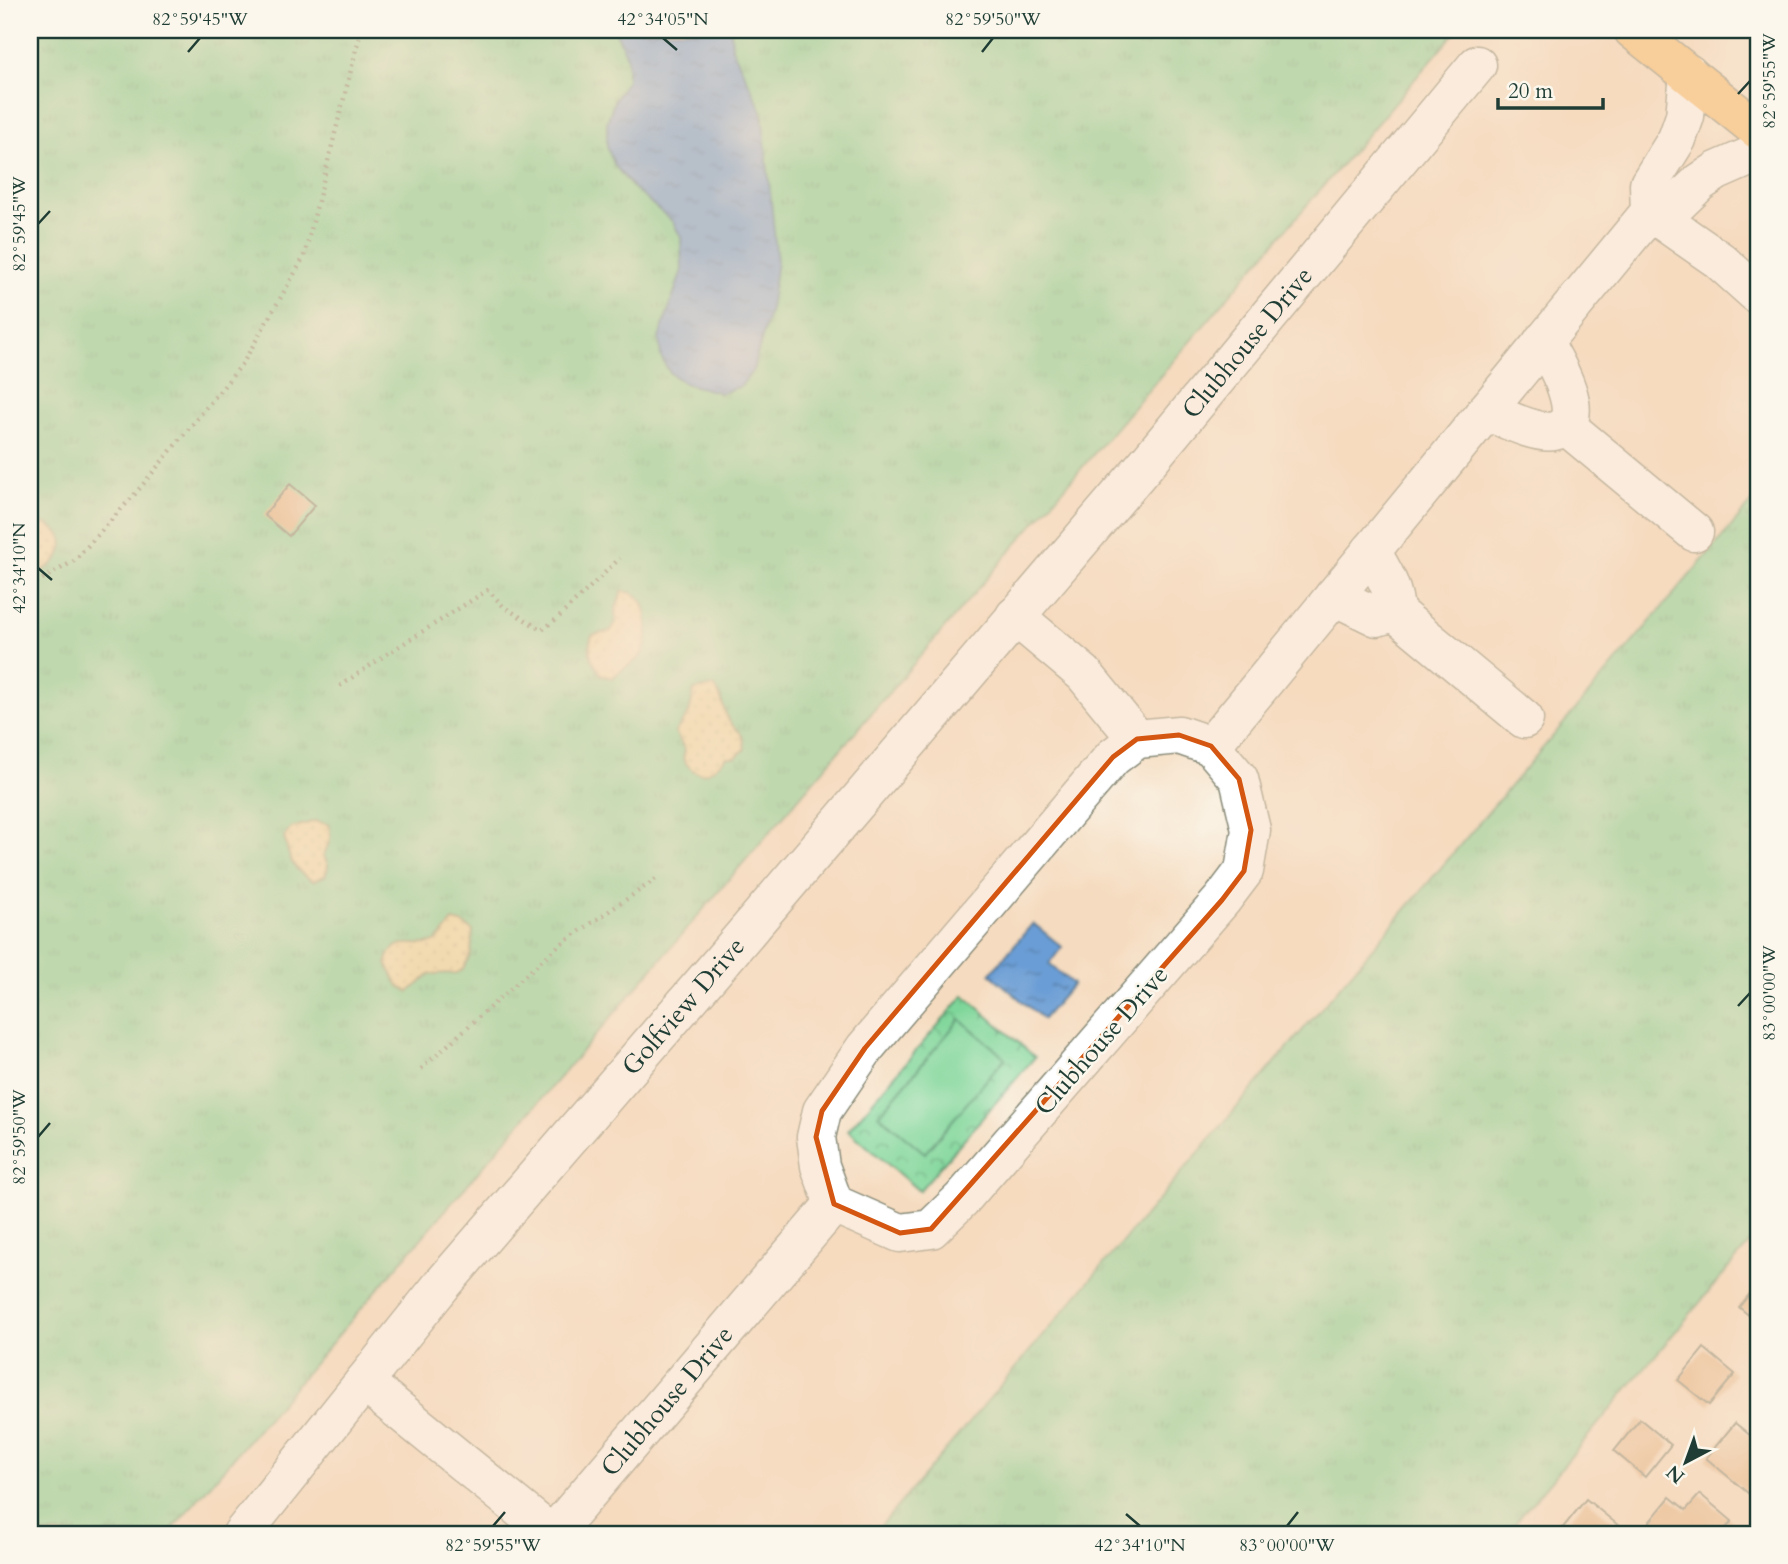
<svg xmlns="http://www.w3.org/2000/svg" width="1788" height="1564" viewBox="0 0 1788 1564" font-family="Cardo,serif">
	<defs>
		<pattern id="grass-tufts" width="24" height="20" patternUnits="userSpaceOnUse" patternTransform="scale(1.75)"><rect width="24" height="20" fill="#7ed69a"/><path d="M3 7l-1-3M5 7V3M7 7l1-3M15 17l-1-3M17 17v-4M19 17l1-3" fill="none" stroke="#67af7e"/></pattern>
		<pattern id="sand-dots" width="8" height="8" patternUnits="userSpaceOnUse" patternTransform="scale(1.75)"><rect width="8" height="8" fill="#eeda9e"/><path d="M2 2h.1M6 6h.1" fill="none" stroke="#ccbc89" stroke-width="1.8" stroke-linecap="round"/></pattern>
		<pattern id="park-crowns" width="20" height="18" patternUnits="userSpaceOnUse" patternTransform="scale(1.75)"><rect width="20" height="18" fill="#7ed69a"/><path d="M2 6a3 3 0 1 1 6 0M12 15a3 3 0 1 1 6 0" fill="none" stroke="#67af7e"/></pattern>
		<pattern id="water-ripples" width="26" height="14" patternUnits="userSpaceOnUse" patternTransform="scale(1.75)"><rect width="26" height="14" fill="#6b9dd5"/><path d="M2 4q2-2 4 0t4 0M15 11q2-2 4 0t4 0" fill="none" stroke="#5781ae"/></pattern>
	</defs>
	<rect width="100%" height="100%" fill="#fbf7ec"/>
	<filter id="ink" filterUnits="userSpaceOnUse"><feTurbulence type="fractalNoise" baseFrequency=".0143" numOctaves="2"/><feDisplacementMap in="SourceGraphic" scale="14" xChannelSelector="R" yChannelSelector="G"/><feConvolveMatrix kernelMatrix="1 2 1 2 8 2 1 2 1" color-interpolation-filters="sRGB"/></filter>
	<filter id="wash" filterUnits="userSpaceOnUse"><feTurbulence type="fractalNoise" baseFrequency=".00686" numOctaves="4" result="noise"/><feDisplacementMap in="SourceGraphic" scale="28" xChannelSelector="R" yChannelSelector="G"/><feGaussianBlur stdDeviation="1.57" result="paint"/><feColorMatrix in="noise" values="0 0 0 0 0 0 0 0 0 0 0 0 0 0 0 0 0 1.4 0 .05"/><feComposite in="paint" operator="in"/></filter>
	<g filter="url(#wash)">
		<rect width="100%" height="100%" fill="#f5dbbf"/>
		<path fill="url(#grass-tufts)" stroke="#4e8a67" stroke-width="2" d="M30,30H1457L168,1534H30Z
			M1758,495V1233L1506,1534H874Z"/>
		<path fill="url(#sand-dots)" stroke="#868c69" stroke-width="2" d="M41,523L49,525L61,535C68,553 53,566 38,573L30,571V525Z
			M622,591C630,592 636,593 641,600C650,612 650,647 639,658C630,666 620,669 613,678L602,676C593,662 585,652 592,635L610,631L616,622L615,611Z
			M714,686C725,700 721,706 728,719C737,735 742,725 745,749L736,757H727C710,772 699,784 683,759L685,750L675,732L689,713L694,690Z
			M315,821L328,824C333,836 329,845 323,856C329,863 329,867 325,876L313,881C292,870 289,859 284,837L291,828Z
			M453,921L462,923L473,931L471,954L463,969L457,973L430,974L409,992L399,986L386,964C395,930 416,951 434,942C441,939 447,928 453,921Z"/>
		<path fill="url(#park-crowns)" stroke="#4e8a67" stroke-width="2" d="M964,995L1035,1057L919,1191L848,1130Z"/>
		<path fill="#7ed69a" stroke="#4e8a67" stroke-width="2" d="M960,1019L1005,1058L925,1153L879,1115Z"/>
		<path fill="url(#water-ripples)" stroke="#456d84" stroke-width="2" d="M615,30H731L732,48L762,111L777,262L770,309L753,370L741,386L721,393L684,383L670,373L661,357L659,338L682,270L681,237L672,221L633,188L615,166L607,147V123L615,99L627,80V56Z
			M1033,923L1062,947L1049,964L1073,984L1043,1019L990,974Z"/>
		<g id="blocks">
			<path fill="#e4b383" d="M290,484L315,505L289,536L264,515Z
				M1758,1284V1323L1739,1307Z
				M1704,1348L1735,1374L1709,1405L1678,1380Z
				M1640,1419L1671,1445L1645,1477L1614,1451Z
				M1735,1423L1751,1436L1758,1427V1493L1754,1498L1706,1458Z
				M1700,1494L1732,1521L1721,1534L1641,1532L1670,1497L1686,1510Z
				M1586,1499L1618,1525L1610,1534H1565L1561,1530Z"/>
		</g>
	</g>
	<g filter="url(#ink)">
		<use href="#blocks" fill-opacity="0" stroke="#8a8c7a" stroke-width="2"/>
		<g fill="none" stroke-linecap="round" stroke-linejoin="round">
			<g stroke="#8a8c7a" stroke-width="41">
				<g id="minor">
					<path d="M1689,74L1685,116L1677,139L1649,184L1650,212L1675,206L1699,183L1717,171L1758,153"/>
					<path d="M1486,411C1502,417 1537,435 1554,431C1593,423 1553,359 1543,341"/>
					<path d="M1565,425L1694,532"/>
					<path d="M1334,596L1377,617L1395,612C1394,588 1383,572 1371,551"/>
					<path d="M1395,612L1524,719"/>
					<path d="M1015,616L1084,674L1137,739"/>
					<path d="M1179,735L1211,746L1239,779L1251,830L1244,871L1222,900L962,1199L931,1229L900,1233L834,1204L820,1166L816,1137L822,1111L865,1048L1113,757L1137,739Z"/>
					<path d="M1211,746L1650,212L1719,260L1758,295"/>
					<path d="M364,1382L551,1534"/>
					<path id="s1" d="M242,1534L441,1286L715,969L1146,464L1477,65"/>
					<path id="s2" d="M553,1534L834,1204"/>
				</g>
			</g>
			<g stroke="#8a8c7a" stroke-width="41">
				<path id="major" d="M1633,30L1758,130"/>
			</g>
			<path stroke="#8a8c7a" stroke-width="4.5" stroke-dasharray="2 5" stroke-linecap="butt" d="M30,586L74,561L135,494L243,363L304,257L361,30
				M340,686L387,654L488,590L504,607L542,630L559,617L620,558
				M421,1069L558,946L656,879"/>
			<use href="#minor" stroke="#fff" stroke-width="38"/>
			<use href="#major" stroke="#fabe6d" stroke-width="38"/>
		</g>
	</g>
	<path d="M0 0H1788V1564H0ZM1179,735L1211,746L1239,779L1251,830L1244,871L1222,900L931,1229L900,1233L834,1204L816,1137L822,1111L865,1048L1113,757L1137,739Z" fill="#f5dbbf" fill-opacity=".55" fill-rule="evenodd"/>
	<path fill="none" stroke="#d45610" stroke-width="5" stroke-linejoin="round" d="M1179,735L1211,746L1239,779L1251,830L1244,871L1222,900L931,1229L900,1233L834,1204L816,1137L822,1111L865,1048L1113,757L1137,739Z"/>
	<path fill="none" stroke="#1f3d34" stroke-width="2.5" d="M663,38L677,50M188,52L200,38M982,52L993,38M1738,94L1750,81M38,224L50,211M38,568L52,580M1738,1006L1750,993M38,1137L50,1123M1126,1514L1140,1526M493,1526L505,1512M1287,1526L1298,1512"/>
	<g text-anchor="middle" stroke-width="5" stroke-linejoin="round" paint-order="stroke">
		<g font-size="26" fill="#1f3d34" stroke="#fbf7ec">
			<text dy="9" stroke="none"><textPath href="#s1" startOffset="1559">Clubhouse Drive</textPath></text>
			<text dy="9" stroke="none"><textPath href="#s1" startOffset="688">Golfview Drive</textPath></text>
			<text transform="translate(1101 1040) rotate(-49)" y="9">Clubhouse Drive</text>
			<text dy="9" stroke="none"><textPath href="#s2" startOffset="175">Clubhouse Drive</textPath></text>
		</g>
	</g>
	<rect width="1788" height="1564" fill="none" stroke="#fbf7ec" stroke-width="77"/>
	<g transform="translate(1686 1462) rotate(221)" stroke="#fbf7ec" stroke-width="5" paint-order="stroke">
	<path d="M0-5L12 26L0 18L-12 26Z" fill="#1f3d34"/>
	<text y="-10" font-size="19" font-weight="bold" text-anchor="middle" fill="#1f3d34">N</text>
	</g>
	<path d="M1498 98v10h105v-10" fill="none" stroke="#1f3d34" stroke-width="3.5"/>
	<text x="1508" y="98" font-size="21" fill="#1f3d34" stroke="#fbf7ec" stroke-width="5" paint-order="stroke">20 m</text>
	<rect x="38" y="38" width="1712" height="1488" fill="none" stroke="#1f3d34" stroke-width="2.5"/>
	<g font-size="18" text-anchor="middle" fill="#1f3d34">
		<text x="200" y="25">82°59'45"W</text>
		<text x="663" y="25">42°34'05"N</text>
		<text x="993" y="25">82°59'50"W</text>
		<text transform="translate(1769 81) rotate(-90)" y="6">82°59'55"W</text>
		<text transform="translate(19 224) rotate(-90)" y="6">82°59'45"W</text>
		<text transform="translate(19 568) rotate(-90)" y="6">42°34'10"N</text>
		<text transform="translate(1769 993) rotate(-90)" y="6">83°00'00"W</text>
		<text transform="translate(19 1137) rotate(-90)" y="6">82°59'50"W</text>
		<text x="493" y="1551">82°59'55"W</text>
		<text x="1140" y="1551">42°34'10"N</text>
		<text x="1287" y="1551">83°00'00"W</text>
	</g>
</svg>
